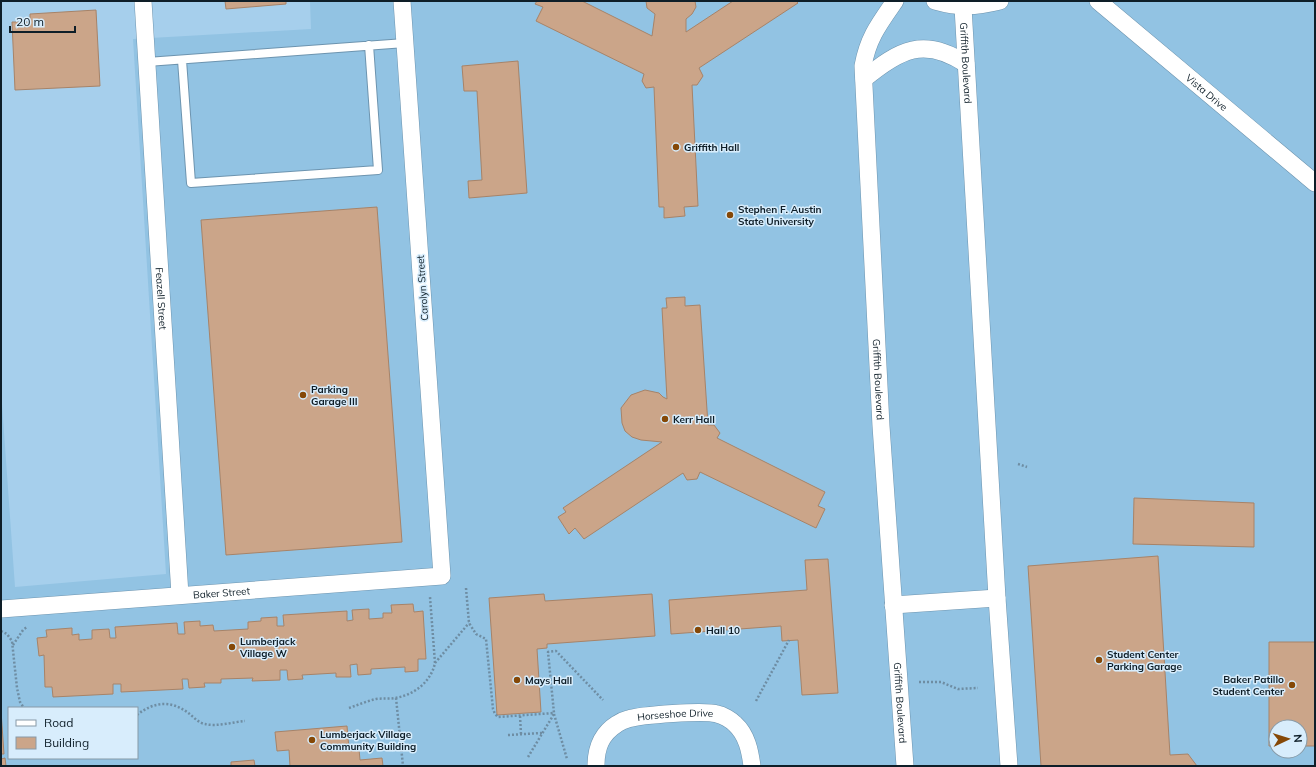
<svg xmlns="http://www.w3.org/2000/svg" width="1316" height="767" viewBox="0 0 1316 767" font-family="Mulish,sans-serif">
	<rect width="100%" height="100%" fill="#a6cfec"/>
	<path fill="#92c3e3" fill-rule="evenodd" d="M310,1H1315V766H1V390L15,587L166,574L133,39L311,29ZM9,708H137V758H9ZM1276,727H1300V751H1276Z"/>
	<path fill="#cba589" stroke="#a78368" d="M225,1H286V4L226,9Z
		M537,1H582L652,36L655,14L647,8L646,1H695L696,7L692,14L686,19V32L733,1H796L798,3L699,68L703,76L697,85H692L698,206L684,207L685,216L664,218V207H659L654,87L646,88L642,81L644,74L536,21L543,7L535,4Z
		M96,10L100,86L15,90L12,22H30V14Z
		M518,61L527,193L469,198L468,181L482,180L477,91H464L462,66Z
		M377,207L402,542L226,555L201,220Z
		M685,297V306L700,305L708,425H714L720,433L717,438L825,492L818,506L825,509L816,528L700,472L697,479L687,480L683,473L584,539L575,528L569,534L558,517L566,512L563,508L662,442L641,440L632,437L625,431L622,423L621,408L631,395L645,390L659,393L663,397L667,399L662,308H667L666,298Z
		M1134,498L1254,503V547L1133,544Z
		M1158,556L1170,755L1188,754L1197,766H1041L1028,566Z
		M828,559L838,693L802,695L798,640L782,641L781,626L671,634L669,600L807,590L805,560Z
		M544,594L545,601L652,594L655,636L547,644V648L537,649L541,712L497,715L489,598Z
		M413,604L414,612L423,611L426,659H418V671L405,672V667L371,669V674L358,675L357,664L350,665L351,677H336V673L302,675L303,679L288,680L287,670H280V680L252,681L253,678L221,679V683H204L205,687L189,688L188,679H182L183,689L121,692V684H113V694L53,697L52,687H45L44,655L39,656L37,638L47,637L46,630L72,628V635L79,634V640L92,639V630L109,629L110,638H116L115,627L177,623L178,634H185L184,622L200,621V626L213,625L214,631L248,629V622L261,621V618L277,617V626H284L283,615L347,611V621L353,620L352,610L369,609V619L383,618V613H392L391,605Z
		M1269,642H1315V746H1300V727H1276V746H1269Z
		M1,711L4,754H1Z
		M347,726L349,749H359L360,760L382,758L383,766H290L289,750L277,751L275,732Z
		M5,758L6,766H1V759Z
		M254,760L255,766H231V762Z"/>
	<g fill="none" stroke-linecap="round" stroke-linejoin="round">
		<g stroke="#6d94af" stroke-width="10">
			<path id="service" d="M182,60L191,183L378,170L369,45
				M147,62L405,43"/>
		</g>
		<g stroke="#6d94af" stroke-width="18">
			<g id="minor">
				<path id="s1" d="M143,1L180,595"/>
				<path id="s2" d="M895,1C879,24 868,38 863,66L881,426L905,766"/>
				<path d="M935,1C960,8 975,7 1000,1"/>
				<path id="s3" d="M1098,1L1315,183"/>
				<path id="s4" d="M963,7L997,598L1009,766"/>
				<path d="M864,79C899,50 924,36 966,64"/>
				<path d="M893,605L997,598"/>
				<path id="s5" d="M1,609L442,576L402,1"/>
				<path id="s6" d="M596,766C596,748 601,734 617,724C620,722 624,720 628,719C641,715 705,710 717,714C723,715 731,720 735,724C747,735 750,751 752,766"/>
			</g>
		</g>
		<path stroke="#6e8da3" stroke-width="2.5" stroke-dasharray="2 2" stroke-linecap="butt" d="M1018,464L1027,467
			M466,588L469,623L476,634L486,639L493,709L495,714L498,717L554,713L548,652L556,651L603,700
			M1,631L7,634L12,641L17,688L20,702L24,708
			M13,645L23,630L27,627
			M435,663L469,623
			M919,682H941L958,689L978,688
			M396,698L403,766
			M756,701L789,640
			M349,708C358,705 367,701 376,699C383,698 389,699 395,698C414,695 431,682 435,663L430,597
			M554,714L567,759
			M137,715C153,702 170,700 187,712C193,716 198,723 205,724C217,727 233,722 245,721
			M520,716L521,734
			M508,735L542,733
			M528,757L554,714"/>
		<use href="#service" stroke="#fff" stroke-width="8"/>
		<use href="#minor" stroke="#fff" stroke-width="17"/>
	</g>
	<g fill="#854807" stroke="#d8edfc" stroke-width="1.5">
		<circle cx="676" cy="147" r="4"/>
		<circle cx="730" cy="215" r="4"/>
		<circle cx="303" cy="395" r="4"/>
		<circle cx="665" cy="419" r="4"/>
		<circle cx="698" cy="630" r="4"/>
		<circle cx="232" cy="647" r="4"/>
		<circle cx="1099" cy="660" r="4"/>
		<circle cx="517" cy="680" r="4"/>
		<circle cx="1292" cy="685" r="4"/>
		<circle cx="312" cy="740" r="4"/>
	</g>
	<g text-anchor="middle" stroke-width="3" stroke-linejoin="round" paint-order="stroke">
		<g font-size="10" fill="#0e1e28" stroke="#d8edfc">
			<text dy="4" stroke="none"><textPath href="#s4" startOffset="56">Griffith Boulevard</textPath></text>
			<text dy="4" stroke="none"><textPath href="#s3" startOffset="142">Vista Drive</textPath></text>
			<text transform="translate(422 288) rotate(-94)" y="4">Carolyn Street</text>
			<text dy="4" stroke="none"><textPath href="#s1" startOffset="298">Feazell Street</textPath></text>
			<text dy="4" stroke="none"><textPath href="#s2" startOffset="387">Griffith Boulevard</textPath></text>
			<text dy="4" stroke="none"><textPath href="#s5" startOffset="221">Baker Street</textPath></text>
			<text dy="4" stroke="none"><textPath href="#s2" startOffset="711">Griffith Boulevard</textPath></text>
			<text dy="4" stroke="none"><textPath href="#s6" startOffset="109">Horseshoe Drive</textPath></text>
		</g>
		<g font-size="10" font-weight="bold" fill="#0e1e28" stroke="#d8edfc" text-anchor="start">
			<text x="684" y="151">Griffith Hall</text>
			<text x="738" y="213">Stephen F. Austin<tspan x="738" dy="12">State University</tspan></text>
			<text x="311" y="393">Parking<tspan x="311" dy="12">Garage III</tspan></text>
			<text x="673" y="423">Kerr Hall</text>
			<text x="706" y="634">Hall 10</text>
			<text x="240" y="645">Lumberjack<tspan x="240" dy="12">Village W</tspan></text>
			<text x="1107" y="658">Student Center<tspan x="1107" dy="12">Parking Garage</tspan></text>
			<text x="1284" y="683" text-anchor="end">Baker Patillo<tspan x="1284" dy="12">Student Center</tspan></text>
			<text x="525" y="684">Mays Hall</text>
			<text x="320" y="738">Lumberjack Village<tspan x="320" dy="12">Community Building</tspan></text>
		</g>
	</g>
	<rect width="1316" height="767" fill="none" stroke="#0e1e28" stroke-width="4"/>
	<rect x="8" y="707" width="130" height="52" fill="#d8edfc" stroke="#879aa7"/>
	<rect x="16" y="720" width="20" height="6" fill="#ffffff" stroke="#879aa7"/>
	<text x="44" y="727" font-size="12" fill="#0e1e28">Road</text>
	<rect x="16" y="737" width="20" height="12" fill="#cba589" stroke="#879aa7"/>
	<text x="44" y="747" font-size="12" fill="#0e1e28">Building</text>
	<g transform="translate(1288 739) rotate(86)"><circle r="19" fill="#d8edfc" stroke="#879aa7"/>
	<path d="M0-3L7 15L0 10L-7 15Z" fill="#854807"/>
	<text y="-6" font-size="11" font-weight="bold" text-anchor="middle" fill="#0e1e28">N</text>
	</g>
	<path d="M10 26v6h65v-6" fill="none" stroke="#0e1e28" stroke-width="2"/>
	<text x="16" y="26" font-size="12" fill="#0e1e28" stroke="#d8edfc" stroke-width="3" paint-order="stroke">20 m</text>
</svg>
